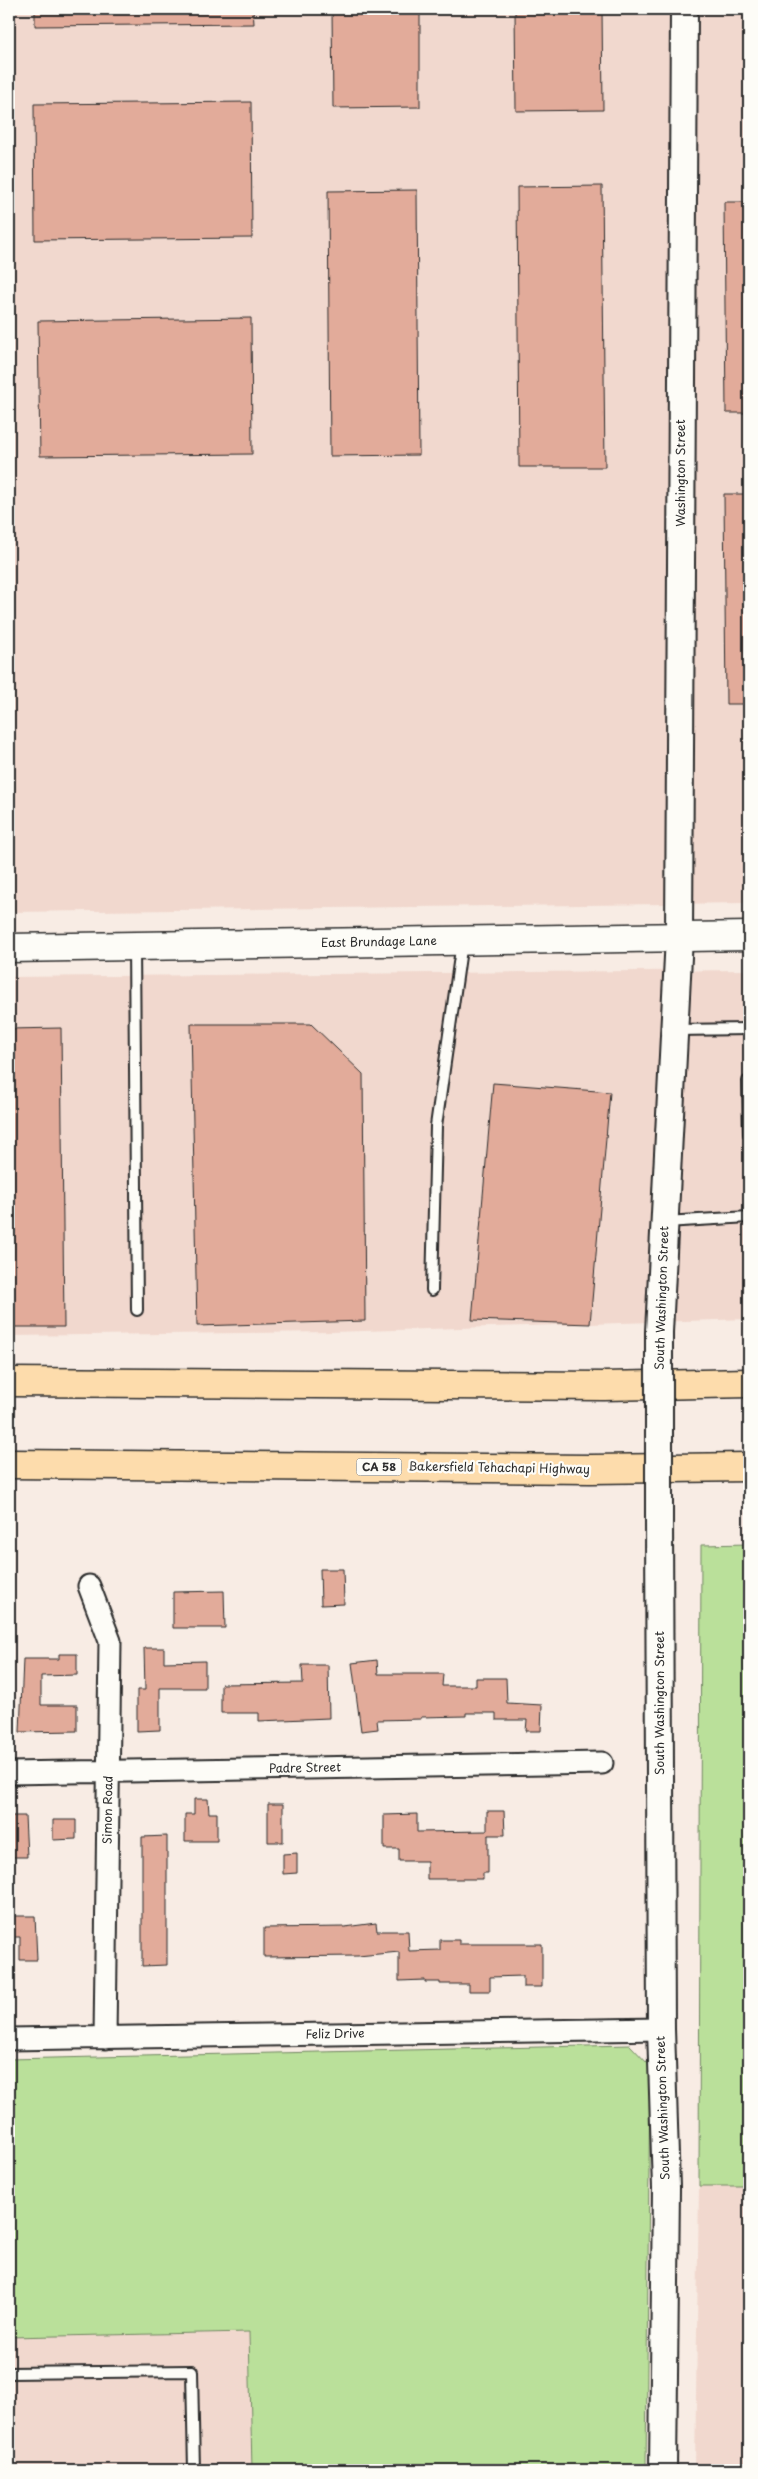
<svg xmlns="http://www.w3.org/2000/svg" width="758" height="2479" viewBox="0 0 758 2479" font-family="'Playpen Sans',sans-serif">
	<rect width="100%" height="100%" fill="#f8ece4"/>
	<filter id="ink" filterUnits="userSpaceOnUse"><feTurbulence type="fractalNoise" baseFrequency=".02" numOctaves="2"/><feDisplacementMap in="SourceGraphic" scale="10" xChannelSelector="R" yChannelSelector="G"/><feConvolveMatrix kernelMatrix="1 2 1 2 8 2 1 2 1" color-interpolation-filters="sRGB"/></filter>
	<g filter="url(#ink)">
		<path fill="#f1d8ce" d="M9,9H749V903L9,912Z
			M749,970V1319L332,1332L9,1336V977Z
			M699,2186H749V2470H695Z
			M249,2332L252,2470H9V2337Z"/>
		<path fill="#bae09a" stroke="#728662" d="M749,1544V2186H699L701,1545Z
			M630,2045L650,2066L646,2470H252L249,2332L9,2337V2059Z"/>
		<path fill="#e2ab9a" stroke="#2b2b2b" d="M35,9H253L254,24L35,26Z
			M332,9H420V107L333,108Z
			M515,9H602L603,110L516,111Z
			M251,102L252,238L35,240L34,104Z
			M602,186L605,467H519L517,187Z
			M417,190L419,455L330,456L328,191Z
			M724,202H749V413H726Z
			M251,318L252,454L40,456L38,321Z
			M724,494H749V704H726Z
			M191,1024H311L363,1074L365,1321L197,1326Z
			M61,1028L64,1327H9V1029Z
			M493,1083L610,1092L590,1324L472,1320Z
			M320,1569H343L344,1604L321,1605Z
			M224,1591L225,1628H173V1592Z
			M144,1648H164V1662L205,1661V1688H160V1730L137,1731V1690H145Z
			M59,1654H77V1675L41,1676V1705H77V1731L20,1732L23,1659H59Z
			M377,1660L378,1674H443L442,1686H476V1678H506L507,1703L542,1705L541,1731H526L527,1720H496V1713H466V1716L421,1717V1719L377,1720L378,1729L361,1731L352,1663Z
			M302,1665H328L329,1718L259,1721V1713H221V1684L303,1683Z
			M194,1799H208L209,1813H217V1841H185V1814H194Z
			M268,1804H283V1842H268Z
			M487,1811H504L505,1835H488V1873H483V1879H427V1861H399V1849H384V1815L417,1814V1832L487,1831Z
			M9,1816H25L27,1857H9Z
			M53,1820H76V1839L53,1840Z
			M167,1836V1965L142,1966V1837Z
			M297,1853V1873L283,1874V1854Z
			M9,1916H35L37,1960H20V1937H9Z
			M376,1923L377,1931H408L409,1951L440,1950V1940H459V1944H542V1987H523V1976L490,1977V1991H469V1984H440V1982H425V1980L399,1981V1952L358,1956L264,1957V1928L345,1927Z"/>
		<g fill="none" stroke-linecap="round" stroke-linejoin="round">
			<g stroke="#2b2b2b" stroke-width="14">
				<path id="service" d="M134,946L137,1310
					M675,1030L749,1029
					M748,1081L749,1134
					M665,1222L749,1217
					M432,1290L436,1126L462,942
					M9,2373L192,2371L194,2470"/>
			</g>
			<g stroke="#2b2b2b" stroke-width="25">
				<path id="minor" d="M89,1586L110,1641L105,2038
					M9,1773L602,1763
					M9,2039L661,2029"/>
			</g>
			<g stroke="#2b2b2b" stroke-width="30">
				<path id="tertiary" d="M659,1332L679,937L684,9
					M659,1520L661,2029L666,2188L663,2470"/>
			</g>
			<g stroke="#2b2b2b" stroke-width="31">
				<path id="secondary" d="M9,948L749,936"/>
			</g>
			<g stroke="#2b2b2b" stroke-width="31">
				<path id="motorway" d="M9,1382L604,1386L749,1383
					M9,1464L591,1469L749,1467"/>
			</g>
			<use href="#service" stroke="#fdfcf7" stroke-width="10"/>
			<use href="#minor" stroke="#fdfcf7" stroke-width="21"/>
			<use href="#tertiary" stroke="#fdfcf7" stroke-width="26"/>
			<use href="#secondary" stroke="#fdfcf7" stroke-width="28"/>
			<use href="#motorway" stroke="#fddcac" stroke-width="28"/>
			<g stroke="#2b2b2b" stroke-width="30" stroke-linecap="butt">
				<path id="tertiary-bridge" d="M659,1332V1520"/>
			</g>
			<use href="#tertiary-bridge" stroke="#fdfcf7" stroke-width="26"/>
		</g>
	</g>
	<g text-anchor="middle" stroke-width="4.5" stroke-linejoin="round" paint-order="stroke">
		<rect fill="#fdfcf7" stroke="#6a6a68" stroke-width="1" x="356.5" y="1458.5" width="45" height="17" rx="4"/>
		<g font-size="11" font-weight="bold" fill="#2b2b2b">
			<text x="379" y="1471">CA 58</text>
		</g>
		<g font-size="12" fill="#2b2b2b" stroke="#fdfcf7">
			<text transform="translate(681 473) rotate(-90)" y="4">Washington Street</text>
			<text transform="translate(379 942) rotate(-1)" y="4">East Brundage Lane</text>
			<text transform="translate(662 1298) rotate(-88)" y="4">South Washington Street</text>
			<text transform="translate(499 1468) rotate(1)" y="4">Bakersfield Tehachapi Highway</text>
			<text transform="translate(660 1703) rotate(-90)" y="4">South Washington Street</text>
			<text transform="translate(305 1768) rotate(-1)" y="4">Padre Street</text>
			<text transform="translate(108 1810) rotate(-89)" y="4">Simon Road</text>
			<text transform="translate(335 2034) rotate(-1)" y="4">Feliz Drive</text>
			<text transform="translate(663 2108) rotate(-92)" y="4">South Washington Street</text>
		</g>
	</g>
	<rect width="758" height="2479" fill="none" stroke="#fdfcf7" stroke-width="30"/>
	<rect x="15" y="15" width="728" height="2449" fill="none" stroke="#2b2b2b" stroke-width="2" filter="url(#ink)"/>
</svg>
